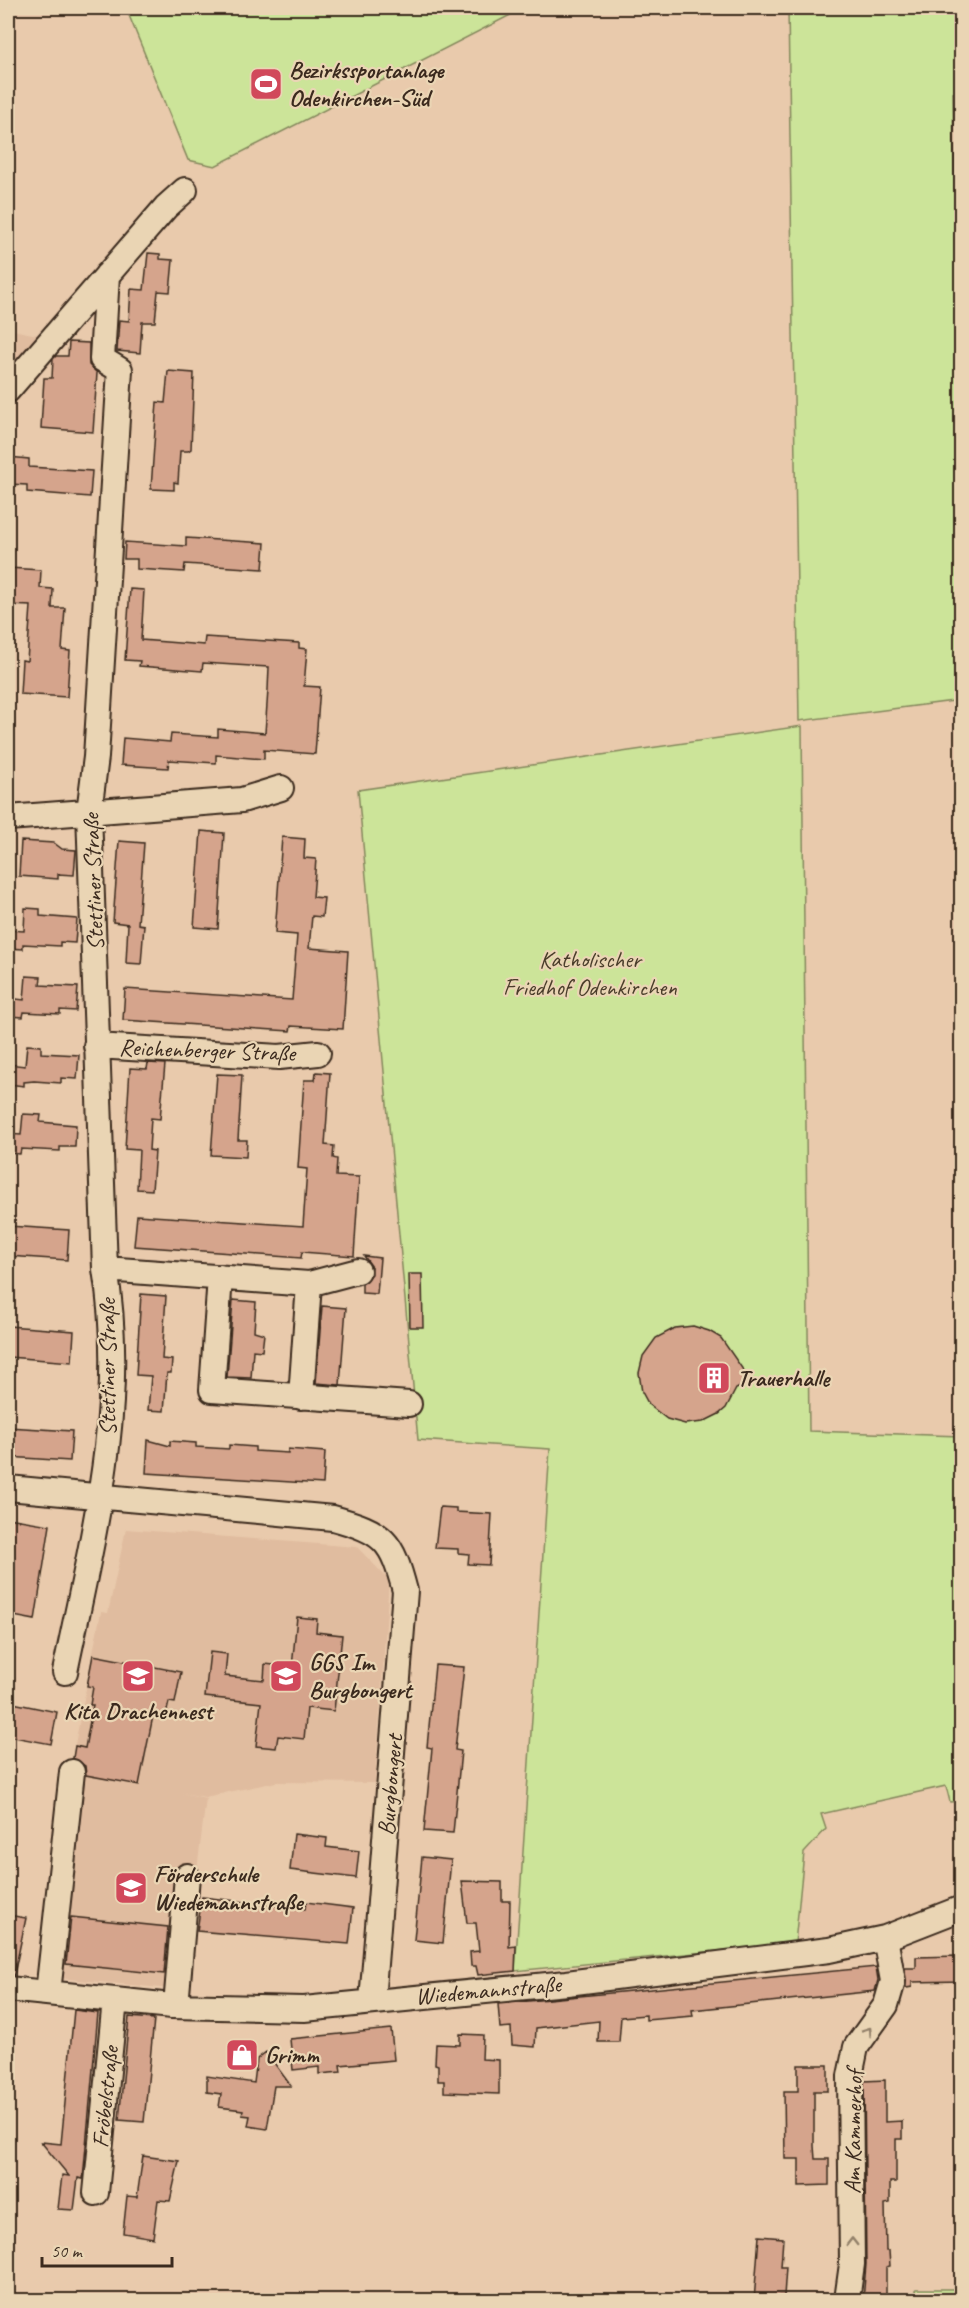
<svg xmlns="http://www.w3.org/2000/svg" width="969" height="2308" viewBox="0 0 969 2308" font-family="Caveat,sans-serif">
	<rect width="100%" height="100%" fill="#e9caac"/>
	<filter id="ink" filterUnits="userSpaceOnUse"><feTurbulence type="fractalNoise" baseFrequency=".0167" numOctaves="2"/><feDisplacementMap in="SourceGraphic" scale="12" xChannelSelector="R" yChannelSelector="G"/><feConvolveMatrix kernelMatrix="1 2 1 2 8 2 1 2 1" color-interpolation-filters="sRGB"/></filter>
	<g filter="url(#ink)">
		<path fill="#e0bc9f" d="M8,329L47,337L8,384Z
			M126,1529L357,1547L389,1580L375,1783L276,1782L205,1797L182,1793L206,1798L182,1990L58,1978L69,1775L101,1612L108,1613Z"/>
		<path fill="#cce499" stroke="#84875c" stroke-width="1.5" d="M126,8H524L215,166L188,160Z
			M788,8H961V92L953,93L956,264L962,265V439L959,440L961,700L799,721Z
			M802,726L809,1431L961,1436L962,1801L950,1802L946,1786L821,1814L826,1829L804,1853L795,1943L515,1971L550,1449L418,1440L358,790Z
			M916,2289H961V2300H917Z"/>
		<path fill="#d5a48c" stroke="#3b2a1e" stroke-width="1.5" d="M148,253L160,254V259L173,260L170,292L158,291L155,322H142L140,353L117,351L119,320L129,321L131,289L144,290Z
			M69,342L89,343V365L97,373L93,432L41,428L44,378H52L53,359L56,356H68Z
			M168,371L194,373L191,449L188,451H180L178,483L174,482V490L151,489L157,402L165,403Z
			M8,457L29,459V467L92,471L90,497L27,492V485L8,484Z
			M186,538L265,543L263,569L185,564L184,572L137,569V559H124L125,542L186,546Z
			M8,568L41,570L40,588L53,589L52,608H65L62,650L70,651L67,697L20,694L22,660L27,661L31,606L8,605Z
			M130,589L144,590L141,640L204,645L205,637L299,643V648L307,649L304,686L320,687L315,754L264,750V759L216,755V763L169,760L168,768L121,765L123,738L170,742L171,734L218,737V729L265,733L268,690L269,667L203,663L202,671L139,666L140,661L125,660Z
			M201,831L224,833L218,929L194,927Z
			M282,837L305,839L304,858L316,859L313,897L324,898L322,917L312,916L309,948L348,951L343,1029L291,1026L290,1031L123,1020L125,989L292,1000L297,935L275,933Z
			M21,841L54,843L62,849L76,850L74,875L58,874V879L19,876Z
			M119,841L144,843L138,924L144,925L141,964L126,963L128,924L113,922Z
			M25,908L40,909V916L77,919L75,943L60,942V946L23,944V949L8,948V930L24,931Z
			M26,976L41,977L40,985L78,987L76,1011L60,1010V1014L24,1012L23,1017L8,1016V998L24,1000Z
			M27,1045L41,1046V1053L79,1055L77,1079L61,1078V1083L34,1081L24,1082V1086L8,1084V1064L25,1066Z
			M148,1063L165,1064L160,1119L151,1118L149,1150L155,1151L152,1190L137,1189L139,1150L125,1149L130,1068L147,1069Z
			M316,1072L330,1073L325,1145L334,1146L333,1158L337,1159L336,1176L359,1177L354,1256L302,1252L301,1258L134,1246L137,1215L303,1226L307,1169L298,1168L304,1080H315Z
			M217,1074L242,1075L238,1140H247L246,1157L211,1155Z
			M23,1114L41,1115L40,1122L76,1125L75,1147H60V1151L21,1149L20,1154L8,1153V1134L21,1135Z
			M8,1226L69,1230L67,1260L8,1256Z
			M364,1256L380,1258L377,1294L362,1293V1284L372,1274V1267Z
			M409,1274H422L423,1327H410Z
			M141,1294L166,1296L162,1359L172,1360L171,1373H167L164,1411L148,1410L151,1376L136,1375Z
			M233,1300L256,1302L254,1331L264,1334L262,1351L253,1350L251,1378L227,1377Z
			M322,1306L346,1308L340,1385L316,1383Z
			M8,1326L74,1331L72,1362L8,1357Z
			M693,1326L709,1331L721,1338L748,1377L744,1385L736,1389L726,1408L719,1414L703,1422L685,1424L667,1419L649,1405L642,1392L639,1373L643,1356L656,1338L675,1328Z
			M8,1427L72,1431L70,1461L8,1457Z
			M148,1440L170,1446V1441L196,1443V1447L229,1449V1445L255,1447V1451L288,1453V1449L325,1452L323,1484L146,1473Z
			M440,1507L456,1508V1512L492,1514L489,1565L468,1564L469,1554L458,1553V1549L435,1548Z
			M8,1518L50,1525L35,1620L8,1615Z
			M297,1617L317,1619L316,1632L342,1635L334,1711L307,1708L304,1739L278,1736L276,1748L256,1746L261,1703L205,1697L210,1652L227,1654L225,1676L264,1680L265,1664L292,1667Z
			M93,1655L181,1672L175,1703L169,1702L165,1719L153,1716L139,1785L86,1775L85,1766L73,1758L75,1746L85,1748L93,1705H90L93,1687L87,1686Z
			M435,1665L464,1667L455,1750L461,1751L453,1833L424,1831L432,1748L427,1747Z
			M8,1702L57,1712L51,1744L8,1736Z
			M294,1834L327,1838L326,1847L359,1851L356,1878L290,1870Z
			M422,1857L451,1860L443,1943L414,1940Z
			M462,1881L502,1882V1901H510L509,1947L516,1946L515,1971L478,1975L476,1966H471L470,1952L479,1951L476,1923H467Z
			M202,1897L305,1909L306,1902L353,1908L349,1944L197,1931Z
			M8,1915L26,1918L14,1975H8Z
			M71,1917L168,1927L164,1974L66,1964Z
			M960,1956L962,1981L912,1982V1987L906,1988L905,1968H916V1957Z
			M876,1967L878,1980L875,1991L692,2010L693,2016L670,2018L646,2020V2015L621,2017L619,2042H598L599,2021L536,2028L535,2047L512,2045L511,2027L500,2028L498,2004Z
			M74,2010L98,2013L83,2179L78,2178L74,2210L58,2209L62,2175L69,2176L41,2142L61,2144Z
			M129,2017L154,2019L144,2122L119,2120Z
			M391,2029L394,2060L340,2065L341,2072L319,2074V2067L293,2070L290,2039Z
			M460,2034L483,2035L482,2059L499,2060V2094L444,2092V2081H438V2065L435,2064L436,2044L460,2045Z
			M266,2052L291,2086H274L267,2129L248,2126L250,2116L242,2115L243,2110L219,2107L221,2094L207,2092V2076L254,2083L257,2059Z
			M798,2065H828V2091H814V2146L815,2159H829V2185L799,2186V2159H785L784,2091H798Z
			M885,2080V2122L902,2121V2139H896V2182H890V2203L885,2204L886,2251H889L890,2266L886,2267V2301H863L866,2264L864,2081Z
			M143,2156L179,2161L170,2201L158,2200L153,2238L123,2233L127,2196L137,2197Z
			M759,2236L783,2238L781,2267H786L784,2296H779V2301H754Z"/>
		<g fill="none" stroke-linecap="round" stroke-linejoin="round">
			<g stroke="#3b2a1e" stroke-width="28">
				<path id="minor" d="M8,390L166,207L185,190
					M8,818L242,800L281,788
					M96,1046L279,1057L318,1053
					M105,1269L309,1284L358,1271
					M220,1277L212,1390L409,1404
					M301,1397L309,1284
					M8,1488L333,1518C384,1532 392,1540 405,1591L372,2001
					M65,1672C92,1540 128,1405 105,1269L89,812L96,757L120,370L102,359L107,275
					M8,1989L172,2006L304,2009L567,1983L829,1950L885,1938L962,1908
					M48,1993L72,1772
					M176,2006L187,1876
					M96,2193L115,2000
					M847,2300L852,2264L850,2076L856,2047L886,2005L893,1981L885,1938"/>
			</g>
			<use href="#minor" stroke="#ead5b4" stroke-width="24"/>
		</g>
		<defs><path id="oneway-chevron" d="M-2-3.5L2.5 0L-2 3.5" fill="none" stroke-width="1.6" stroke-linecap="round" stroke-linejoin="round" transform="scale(1.5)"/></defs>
		<g stroke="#928069">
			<use href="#oneway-chevron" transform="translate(868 2031) rotate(-55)"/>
			<use href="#oneway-chevron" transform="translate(852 2242) rotate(-90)"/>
		</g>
	</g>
	<defs>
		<g id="stadium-square" transform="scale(1.725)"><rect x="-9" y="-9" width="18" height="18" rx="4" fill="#d1495b" stroke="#ead5b4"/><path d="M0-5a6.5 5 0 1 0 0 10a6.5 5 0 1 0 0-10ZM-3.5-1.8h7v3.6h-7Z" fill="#fff"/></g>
		<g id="building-square" transform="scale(1.725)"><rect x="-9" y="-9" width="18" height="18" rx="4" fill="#d1495b" stroke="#ead5b4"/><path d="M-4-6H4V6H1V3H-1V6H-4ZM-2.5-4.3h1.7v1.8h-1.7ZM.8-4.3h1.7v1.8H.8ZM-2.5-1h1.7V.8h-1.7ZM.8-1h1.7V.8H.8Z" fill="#fff"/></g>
		<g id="school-square" transform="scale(1.725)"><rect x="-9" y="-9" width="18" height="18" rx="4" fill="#d1495b" stroke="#ead5b4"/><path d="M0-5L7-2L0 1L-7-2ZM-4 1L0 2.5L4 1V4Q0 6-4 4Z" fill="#fff"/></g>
		<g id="shop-square" transform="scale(1.725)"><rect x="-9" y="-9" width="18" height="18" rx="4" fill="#d1495b" stroke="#ead5b4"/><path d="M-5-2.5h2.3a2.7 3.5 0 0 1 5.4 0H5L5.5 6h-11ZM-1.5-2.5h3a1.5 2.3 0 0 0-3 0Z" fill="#fff"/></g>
	</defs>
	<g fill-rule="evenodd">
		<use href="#stadium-square" x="266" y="84"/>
		<use href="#building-square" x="714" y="1378"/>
		<use href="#school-square" x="138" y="1676"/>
		<use href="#school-square" x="286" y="1676"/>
		<use href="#school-square" x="131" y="1888"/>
		<use href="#shop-square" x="242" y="2055"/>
	</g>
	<g text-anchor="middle" stroke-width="4.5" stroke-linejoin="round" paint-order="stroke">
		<g font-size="24" font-weight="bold" fill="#3b2a1e" stroke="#ead5b4" text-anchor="start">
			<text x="289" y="78">Bezirkssportanlage<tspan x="289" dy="28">Odenkirchen-Süd</tspan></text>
			<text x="737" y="1386">Trauerhalle</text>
			<text x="309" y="1670">GGS Im<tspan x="309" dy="28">Burgbongert</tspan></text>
			<text x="138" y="1719" text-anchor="middle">Kita Drachennest</text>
			<text x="154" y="1882">Förderschule<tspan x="154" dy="28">Wiedemannstraße</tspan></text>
			<text x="265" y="2063">Grimm</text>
		</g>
		<g font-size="24" fill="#3b2a1e" stroke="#ead5b4">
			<text transform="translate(93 882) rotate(-92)" y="8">Stettiner Straße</text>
			<text transform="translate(207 1050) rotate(2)" y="8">Reichenberger Straße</text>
			<text transform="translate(107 1367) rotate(-90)" y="8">Stettiner Straße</text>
			<text transform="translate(390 1785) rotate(-85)" y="8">Burgbongert</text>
			<text transform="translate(488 1990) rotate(-5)" y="8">Wiedemannstraße</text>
			<text transform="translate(105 2097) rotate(-84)" y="8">Fröbelstraße</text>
			<text transform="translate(853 2132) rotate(-89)" y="8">Am Kammerhof</text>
		</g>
		<g font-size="24" fill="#4a3d2a" stroke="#ead5b4">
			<text x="590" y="967">Katholischer<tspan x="590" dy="28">Friedhof Odenkirchen</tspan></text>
		</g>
	</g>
	<rect width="969" height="2308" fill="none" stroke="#ead5b4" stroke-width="30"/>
	<rect x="15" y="15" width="939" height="2278" fill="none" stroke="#3b2a1e" stroke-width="2" filter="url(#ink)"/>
	<path d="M42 2257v9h130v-9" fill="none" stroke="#3b2a1e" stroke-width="3"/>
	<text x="51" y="2257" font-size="18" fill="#3b2a1e" stroke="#ead5b4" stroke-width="4.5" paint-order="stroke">50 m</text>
</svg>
